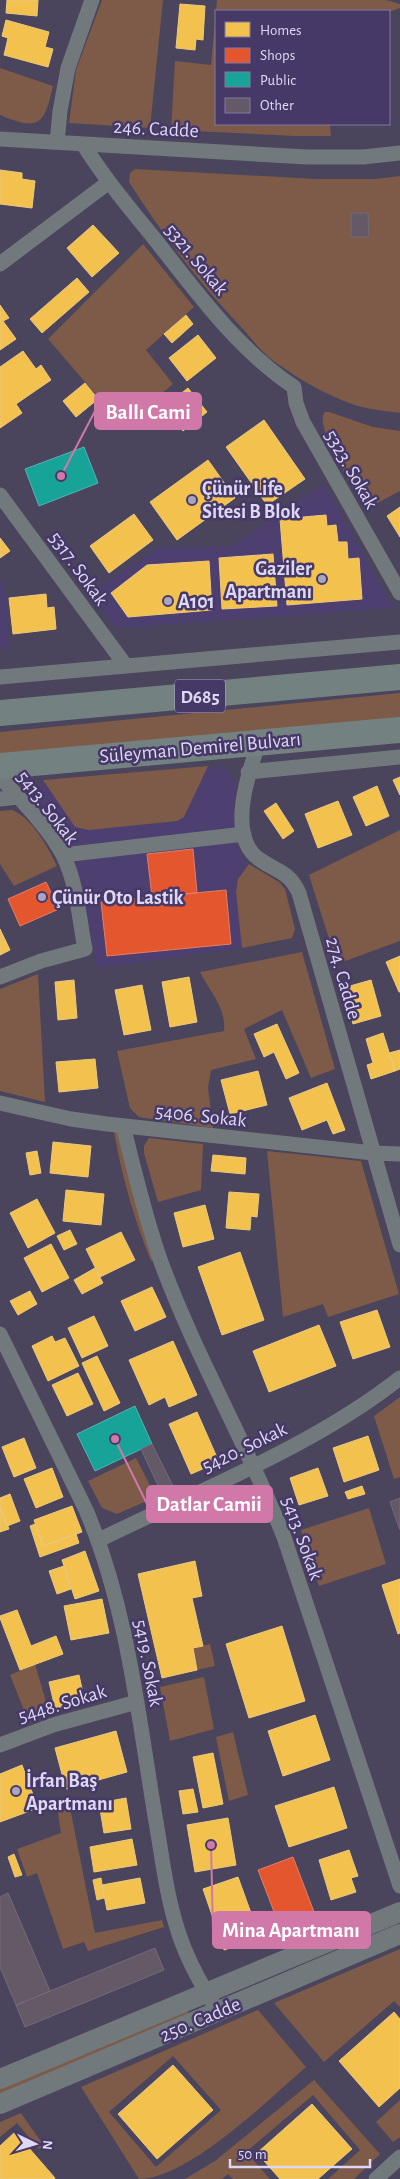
<svg xmlns="http://www.w3.org/2000/svg" width="400" height="2179" viewBox="0 0 400 2179" font-family="'Alegreya Sans',sans-serif">
	<rect width="100%" height="100%" fill="#4a445c"/>
	<path fill="#4d4070" d="M324,484L393,608L116,628L91,594L158,547H230Z
		M4,581L9,647L0,648V582Z
		M223,766L237,784L234,805L236,838L239,850L249,864L238,879L236,892L242,948L97,968L85,902L61,839L31,797L43,780Z"/>
	<path fill="#7d5b48" fill-rule="evenodd" d="M102,0H163L150,128L69,123L76,70Z
		M217,0H386L400,4V8L389,12L216,11V124H330L331,136H295L171,130L175,61L211,65Z
		M0,68L53,86C44,126 39,131 0,115Z
		M135,169L315,179H375L400,176V413C387,411 375,410 362,407C338,401 301,381 281,366C266,357 254,342 243,329C200,284 162,234 129,182L130,173Z
		M143,244L194,307L146,350L173,384L123,426L48,339Z
		M325,412H329L373,427L400,431V491L366,509C357,493 312,425 325,412Z
		M400,693V718L0,755V732Z
		M208,766L184,817L177,821L89,830L75,827L43,780Z
		M12,810C32,818 48,847 57,866L14,886L0,864V811Z
		M400,830V941L337,964L309,875Z
		M249,864L279,882L285,889L295,929L292,938L242,948L236,892L238,879Z
		M302,952L335,1069L311,1078L282,1010L244,1029L256,1059L211,1070L208,1088L213,1128L139,1117L130,1108L117,1051L224,1031C226,1007 210,992 200,972Z
		M38,974L45,1102L0,1091V989Z
		M114,1132H119L155,1259L151,1261C134,1219 122,1177 114,1132Z
		M149,1138L203,1144L201,1190L158,1202L144,1153V1146Z
		M267,1151L361,1161L399,1294L328,1317L323,1304L283,1317Z
		M400,1397V1477L394,1479L374,1416Z
		M136,1458L156,1497L117,1514L102,1508L88,1481Z
		M369,1508L386,1564L319,1586L301,1530Z
		M210,1644L215,1666L197,1670L193,1648Z
		M35,1664L49,1712L28,1720L10,1675Z
		M204,1677L214,1729L170,1741L160,1687Z
		M233,1732L248,1795L229,1801L216,1737Z
		M68,1798L95,1933L162,1920L164,1927L88,1951L84,1942L63,1949L37,1873L27,1877L17,1849L61,1833L56,1800Z
		M400,1949V2007L394,2001L324,2062L274,2003Z
		M187,2009L190,2016L0,2096V2088Z
		M258,2010L306,2067C269,2099 188,2179 139,2179L81,2087ZM173,2056L221,2110L156,2167L109,2112Z
		M314,2080L380,2154L354,2179H328L360,2150L313,2095L246,2152L270,2179H233L228,2174L222,2179H185L215,2161Z
		M400,2100V2137L393,2142L376,2122Z
		M21,2113L44,2146L39,2149L17,2123L0,2137V2122Z"/>
	<path fill="#f2c14e" stroke="#ecc880" d="M7,0H38L37,16L6,13Z
		M180,4L205,6L203,40L196,39L195,50L176,48Z
		M6,20L49,32L45,47L53,49L48,67L4,55L8,38L2,36Z
		M0,170L22,173V179L35,181L32,208L0,204Z
		M93,225L119,253L92,277L67,248Z
		M77,278L89,292L42,333L30,319Z
		M0,305L9,318L3,321L16,339L0,350Z
		M186,315L193,324L172,343L164,334Z
		M198,335L216,358L187,381L169,358Z
		M23,351L36,369L41,365L51,380L16,404L22,413L0,428V367Z
		M85,383L98,399L76,417L63,401Z
		M188,388L207,412L183,431L164,407Z
		M264,420L305,479L267,505L226,447Z
		M208,460L235,498L177,540L150,502Z
		M400,507V537L387,516Z
		M134,514L153,540L109,573L90,546Z
		M326,515L327,526L336,525L338,542H347L348,559L359,558L362,599L287,605L280,519Z
		M0,538L10,551L0,558Z
		M273,554L277,606L222,609L219,558Z
		M209,561L212,610L128,617L111,593L147,565Z
		M46,594L47,608L54,607L56,629L13,634L9,598Z
		M400,777V795L393,780Z
		M377,786L389,816L366,826L353,797Z
		M338,801L352,835L318,848L305,814Z
		M276,803L294,831L283,839L264,811Z
		M0,929L10,950L0,955Z
		M400,956V992H399L386,962Z
		M189,977L197,1022L170,1027L162,982Z
		M74,980L77,1018L58,1020L55,982Z
		M371,980L381,1016L353,1024L343,988Z
		M142,985L151,1030L124,1035L115,990Z
		M277,1024L299,1073L286,1079L274,1052L264,1057L254,1034Z
		M383,1033L395,1071L371,1079L367,1065L373,1063L366,1039Z
		M400,1050V1069L395,1071L389,1053Z
		M95,1059L98,1088L59,1092L56,1062Z
		M258,1071L267,1105L230,1114L221,1080Z
		M327,1083L345,1130L333,1134L327,1120L302,1130L289,1098Z
		M53,1142L91,1146L88,1177L50,1173Z
		M37,1151L41,1173L30,1175L26,1153Z
		M213,1155L246,1158L245,1174L211,1171Z
		M66,1190L104,1194L101,1225L63,1221Z
		M229,1192L259,1194L257,1217L251,1216L250,1230L226,1228Z
		M37,1199L55,1233L28,1248L10,1213Z
		M205,1205L214,1239L183,1247L174,1213Z
		M70,1230L77,1244L64,1250L57,1236Z
		M121,1232L135,1260L100,1277L86,1249Z
		M51,1244L69,1278L42,1292L24,1258Z
		M240,1252L264,1320L222,1335L198,1267Z
		M95,1268L103,1283L82,1294L74,1280Z
		M152,1287L166,1317L135,1331L121,1301Z
		M30,1291L37,1304L18,1315L10,1301Z
		M377,1310L390,1347L353,1359L340,1322Z
		M94,1316L108,1346L82,1358L68,1328Z
		M319,1325L336,1366L269,1392L253,1351Z
		M52,1336L55,1342L65,1338L79,1366L48,1381L32,1346Z
		M173,1341L197,1395L169,1407L165,1397L149,1405L129,1360Z
		M97,1356L120,1403L104,1411L82,1363Z
		M78,1373L93,1404L67,1416L52,1385Z
		M197,1412L219,1462L191,1474L169,1424Z
		M368,1436L379,1470L344,1482L333,1448Z
		M24,1438L36,1468L14,1477L2,1447Z
		M52,1468L63,1497L36,1508L24,1479Z
		M318,1468L328,1496L299,1505L290,1478Z
		M362,1486L365,1494L348,1499L345,1492Z
		M10,1494L20,1521L7,1526L0,1506V1498Z
		M0,1506L9,1529L0,1532Z
		M72,1506L82,1532L43,1546L34,1520Z
		M35,1524L43,1546L76,1534L79,1543L40,1557L30,1526Z
		M85,1551L99,1591L75,1599L62,1560Z
		M195,1561L202,1596L192,1598L203,1646L193,1648L197,1670L162,1678L138,1574Z
		M64,1566L71,1589L57,1594L49,1571Z
		M400,1579V1633L398,1634L382,1585Z
		M102,1599L109,1633L71,1640L64,1606Z
		M17,1610L31,1646L56,1636L63,1654L20,1670L0,1618V1616Z
		M282,1626L305,1701L249,1718L226,1644Z
		M79,1675L85,1702L55,1708L49,1682Z
		M315,1715L330,1760L283,1776L268,1731Z
		M116,1731L127,1772L66,1789L55,1748Z
		M213,1753L223,1804L203,1808L193,1757Z
		M22,1765L38,1808L0,1822V1774Z
		M334,1787L347,1828L289,1847L275,1806Z
		M193,1789L198,1812L183,1814L179,1791Z
		M126,1798L131,1829L104,1833L99,1803Z
		M228,1818L236,1865L195,1872L187,1825Z
		M132,1839L137,1865L94,1872L90,1847Z
		M349,1850L358,1876L351,1878L356,1892L331,1900L319,1860Z
		M14,1854L22,1875L15,1877L8,1857Z
		M238,1877L260,1938L224,1950L203,1889Z
		M101,1878L104,1898L97,1900L93,1880Z
		M140,1878L145,1903L107,1910L102,1885Z
		M394,2012L400,2019V2088L379,2107L339,2061Z
		M173,2065L213,2110L157,2159L118,2114Z
		M312,2104L352,2149L318,2179H280L257,2153Z
		M15,2132L55,2178L54,2179H0V2146Z"/>
	<path fill="#e4572e" stroke="#e27e69" d="M193,849L197,893L152,897L147,854Z
		M46,882L59,909L20,926L8,899Z
		M226,890L231,944L107,956L101,902Z
		M293,1857L316,1917L281,1930L258,1870Z"/>
	<path fill="#17a398" stroke="#53b3b4" d="M84,447L98,483L39,506L25,469Z
		M135,1406L152,1444L95,1471L77,1434Z"/>
	<path fill="#645967" stroke="#776978" d="M351,213H368L369,237H351Z
		M152,1444L173,1486L161,1492L141,1449Z
		M400,1498V1530L390,1502Z
		M8,1893L50,1991L16,2005L0,1967V1897Z
		M155,1948L164,1970L25,2027L16,2005Z"/>
	<g fill="none" stroke-linecap="round" stroke-linejoin="round">
		<path stroke="#71797c" stroke-width="15" d="M0,139L307,157H363L400,153
			M57,142L60,111L68,68L92,0
			M83,144C106,181 134,213 161,247C200,297 241,352 294,387L296,403L303,422L400,593
			M0,264L109,182
			M0,495L126,666
			M0,677L400,642
			M259,742C249,771 226,836 259,859C277,872 289,871 299,893L400,1245
			M248,772L400,757
			M0,777C21,800 49,828 63,855C77,883 79,918 85,949L41,961L0,977
			M0,799L18,797
			M63,855L244,834
			M0,1103L71,1119L107,1124L373,1153L400,1154
			M123,1126C135,1172 145,1218 161,1262C196,1357 247,1444 284,1537L400,1886
			M0,1334L86,1510C127,1607 138,1713 155,1816C162,1855 166,1896 179,1934C188,1962 203,1987 218,2012
			M99,1540C198,1491 314,1446 400,1378
			M0,1745L53,1725L137,1702
			M376,2179L400,2157"/>
		<path stroke="#71797c" stroke-width="20" d="M0,2079L400,1912
			M0,2104L400,1934"/>
		<path stroke="#748181" stroke-width="26" d="M0,713L400,677
			M0,766L400,730"/>
	</g>
	<g fill="#aaa4bf" stroke="#463967" stroke-width="2">
		<circle cx="192" cy="500" r="5"/>
		<circle cx="322" cy="579" r="5"/>
		<circle cx="168" cy="601" r="5"/>
		<circle cx="42" cy="897" r="5"/>
		<circle cx="16" cy="1791" r="5"/>
	</g>
	<g text-anchor="middle" stroke-width="5" stroke-linejoin="round" paint-order="stroke">
		<rect fill="#463967" stroke="#b0a8ca" stroke-width="1" x="175" y="679.5" width="50" height="33" rx="4"/>
		<g font-size="19" font-weight="bold" fill="#ded8f4">
			<text x="200" y="703">D685</text>
		</g>
		<g font-size="20" fill="#ded8f4" stroke="#463967">
			<text transform="translate(156 128) rotate(3)" y="7">246. Cadde</text>
			<text transform="translate(197 259) rotate(50)" y="7">5321. Sokak</text>
			<text transform="translate(352 469) rotate(60)" y="7">5323. Sokak</text>
			<text transform="translate(79 568) rotate(54)" y="7">5317. Sokak</text>
			<text transform="translate(200 747) rotate(-5)" y="7">Süleyman Demirel Bulvarı</text>
			<text transform="translate(48 807) rotate(52)" y="7">5413. Sokak</text>
			<text transform="translate(344 978) rotate(74)" y="7">274. Cadde</text>
			<text transform="translate(201 1115) rotate(6)" y="7">5406. Sokak</text>
			<text transform="translate(244 1447) rotate(-26)" y="7">5420. Sokak</text>
			<text transform="translate(303 1538) rotate(70)" y="7">5413. Sokak</text>
			<text transform="translate(149 1663) rotate(79)" y="7">5419. Sokak</text>
			<text transform="translate(62 1703) rotate(-17)" y="7">5448. Sokak</text>
			<text transform="translate(200 2019) rotate(-23)" y="7">250. Cadde</text>
		</g>
		<g font-size="20" font-weight="bold" fill="#ded8f4" stroke="#463967" text-anchor="start">
			<text x="202" y="495">Çünür Life<tspan x="202" dy="23">Sitesi B Blok</tspan></text>
			<text x="312" y="575" text-anchor="end">Gaziler<tspan x="312" dy="23">Apartmanı</tspan></text>
			<text x="178" y="608">A101</text>
			<text x="52" y="904">Çünür Oto Lastik</text>
			<text x="26" y="1787">İrfan Baş<tspan x="26" dy="23">Apartmanı</tspan></text>
		</g>
	</g>
	<path fill="none" stroke="#d078a8" stroke-width="2" d="M61 476L95 411M115 1439L147 1504M211 1845L213 1930"/>
	<g fill="#d078a8" stroke="#463967" stroke-width="2">
		<circle cx="61" cy="476" r="5"/>
		<circle cx="115" cy="1439" r="5"/>
		<circle cx="211" cy="1845" r="5"/>
	</g>
	<g fill="#d078a8" stroke="#d078a8" stroke-width="2">
		<rect x="95" y="393" width="106" height="36" rx="5"/>
		<rect x="147" y="1486" width="125" height="36" rx="5"/>
		<rect x="213" y="1912" width="157" height="36" rx="5"/>
	</g>
	<g font-size="21" text-anchor="middle" font-weight="bold" fill="#fff">
		<text x="148" y="419">Ballı Cami</text>
		<text x="209" y="1511">Datlar Camii</text>
		<text x="291" y="1937">Mina Apartmanı</text>
	</g>
	<rect x="215" y="10" width="175" height="115" fill="#463967" stroke="#83799f"/>
	<rect x="225" y="22" width="25" height="15" fill="#f2c14e" stroke="#83799f"/>
	<text x="260" y="35" font-size="15" fill="#ded8f4">Homes</text>
	<rect x="225" y="48" width="25" height="15" fill="#e4572e" stroke="#83799f"/>
	<text x="260" y="60" font-size="15" fill="#ded8f4">Shops</text>
	<rect x="225" y="72" width="25" height="15" fill="#17a398" stroke="#83799f"/>
	<text x="260" y="85" font-size="15" fill="#ded8f4">Public</text>
	<rect x="225" y="98" width="25" height="15" fill="#645967" stroke="#83799f"/>
	<text x="260" y="110" font-size="15" fill="#ded8f4">Other</text>
	<g transform="translate(35 2144) rotate(95)" stroke="#463967" stroke-width="4" paint-order="stroke">
	<path d="M0-4L9 19L0 12L-9 19Z" fill="#ded8f4"/>
	<text y="-8" font-size="14" font-weight="bold" text-anchor="middle" fill="#ded8f4">N</text>
	</g>
	<path d="M230 2159v8h140v-8" fill="none" stroke="#ded8f4" stroke-width="2.5"/>
	<text x="238" y="2159" font-size="15" fill="#ded8f4" stroke="#463967" stroke-width="4" paint-order="stroke">50 m</text>
</svg>
